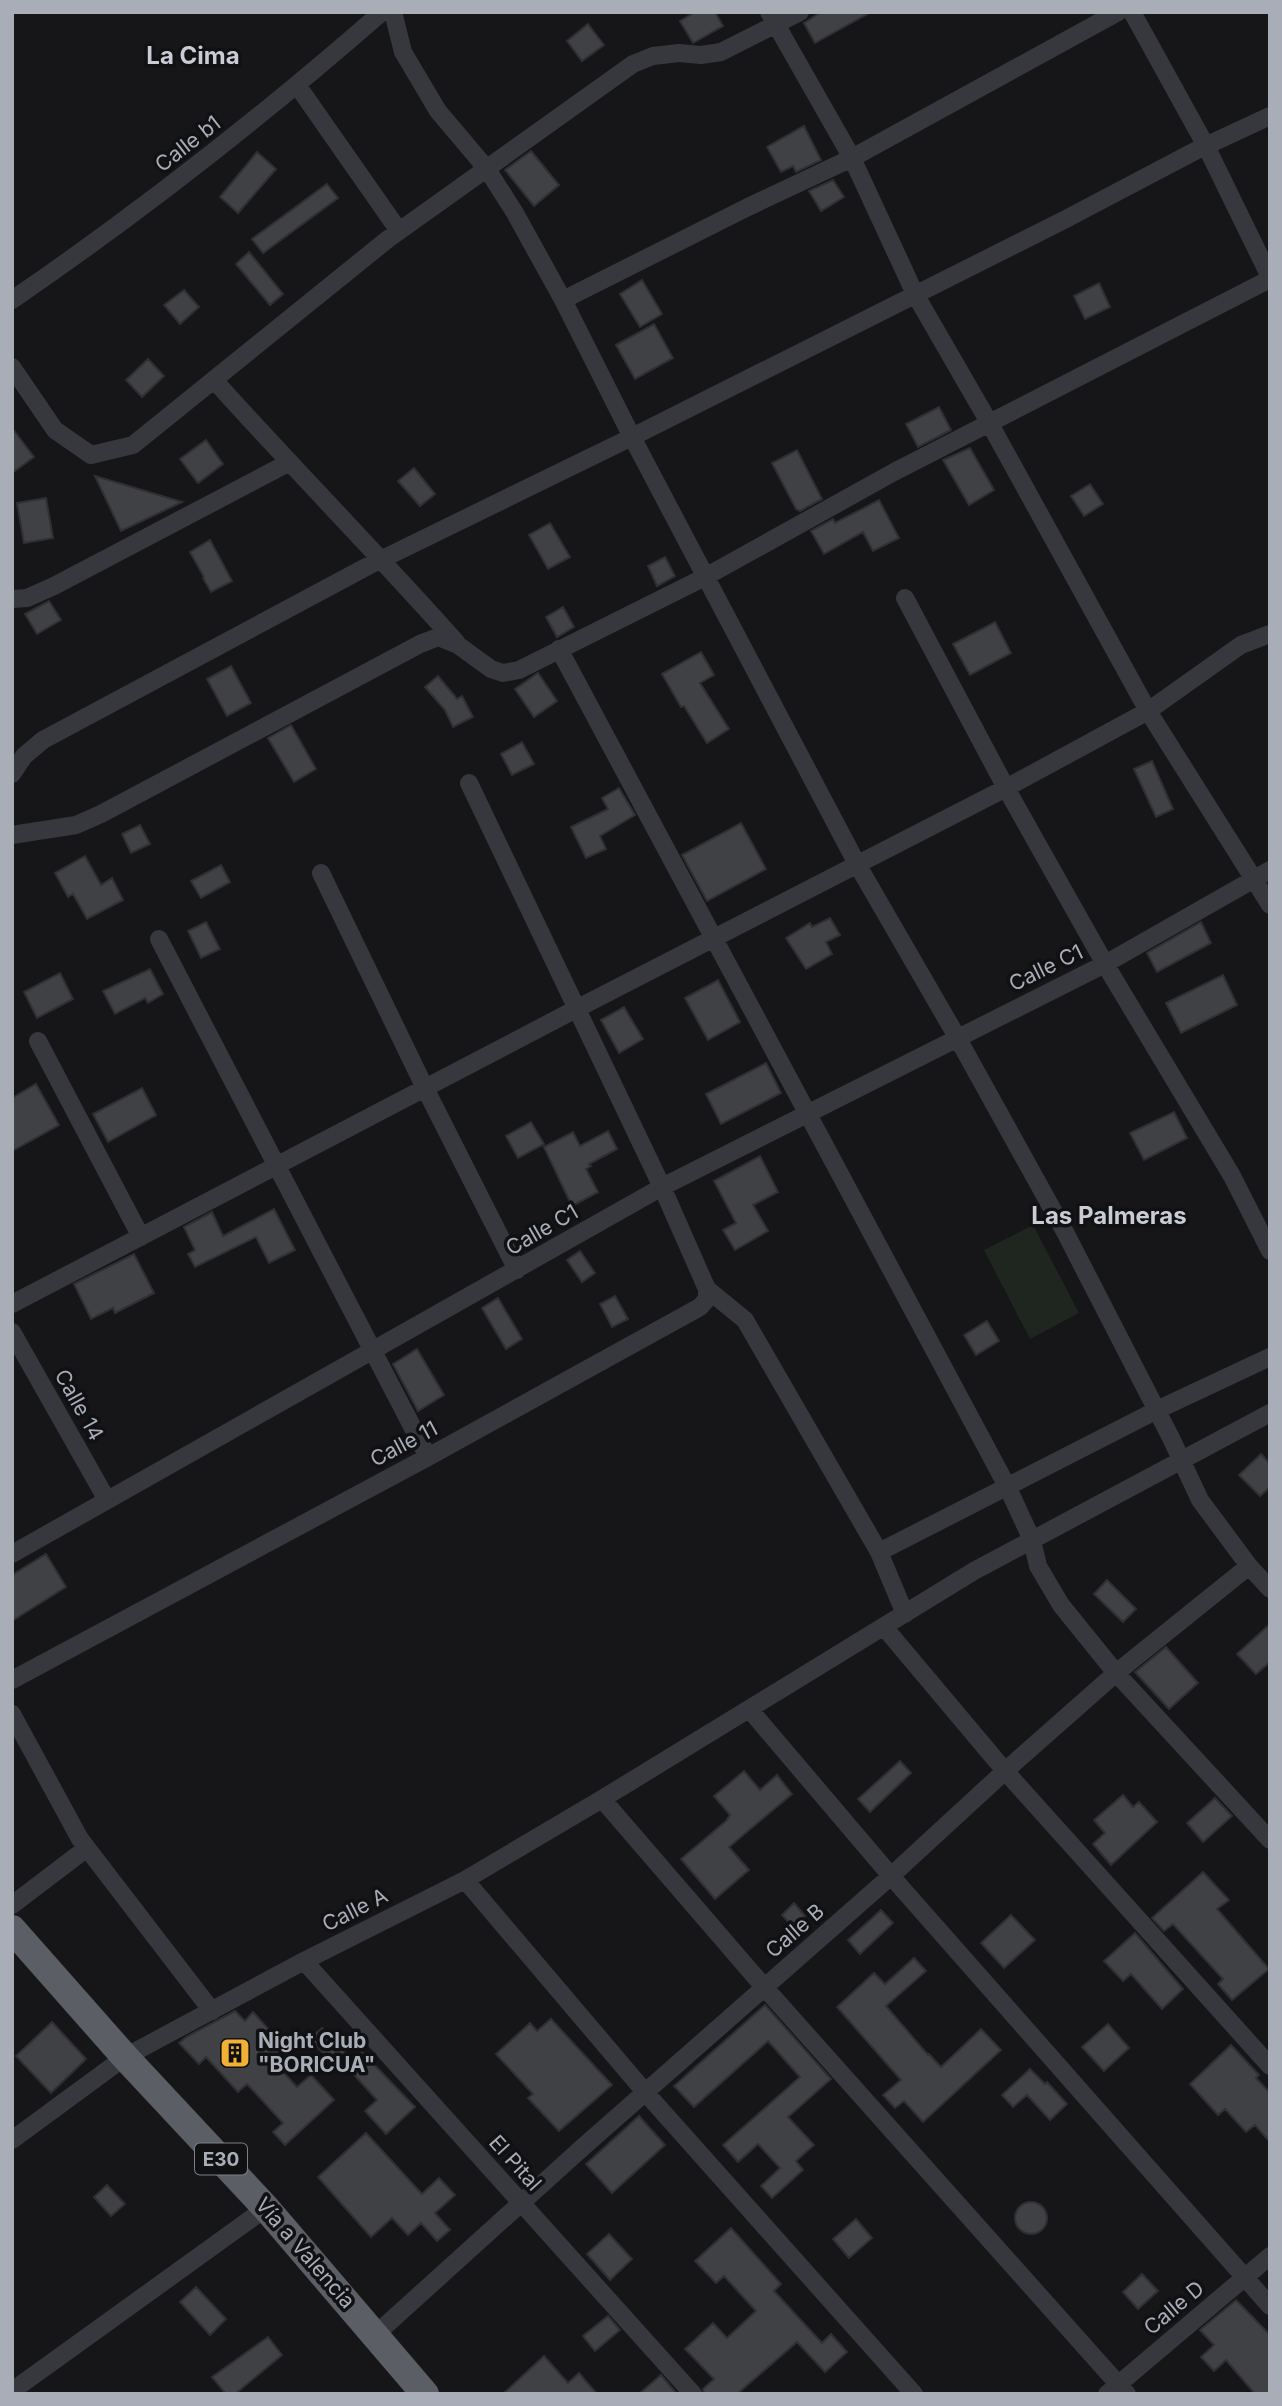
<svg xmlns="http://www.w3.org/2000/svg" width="1282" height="2406" viewBox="0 0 1282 2406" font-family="Inter,sans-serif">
	<rect width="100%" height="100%" fill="#161618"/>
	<path fill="#1e261f" d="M1033,1225L1079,1313L1030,1339L984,1250Z"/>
	<path fill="#404145" stroke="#303034" stroke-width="2" d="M695,12H715L723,26L693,43L680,21Z
		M821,12H871L815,43L804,23Z
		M588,24L604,45L582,61L567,41Z
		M804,126L821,160L796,172L793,166L781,172L767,147Z
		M531,151L559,185L534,206L505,170Z
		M257,152L276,169L238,213L220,197Z
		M833,180L844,197L821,211L809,191Z
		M327,184L338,198L263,253L252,239Z
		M249,252L283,294L270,305L236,264Z
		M642,280L662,314L640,327L620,294Z
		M1099,283L1110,307L1085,319L1074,296Z
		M184,290L199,307L180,324L164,305Z
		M654,324L673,358L635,379L616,345Z
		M148,359L164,376L142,397L126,380Z
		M939,407L951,430L918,447L906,424Z
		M12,428L34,457L12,473Z
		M206,440L223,464L198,483L180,459Z
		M970,448L994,490L969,505L943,460Z
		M797,450L822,499L800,511L796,509L772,463Z
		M414,468L435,494L420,506L398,481Z
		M95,476L172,499L182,502L121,531Z
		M1090,484L1103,504L1084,516L1071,496Z
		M46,498L53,538L24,543L17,503Z
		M879,500L899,538L873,551L863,532L824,554L811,531L833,519L835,523Z
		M550,523L570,557L548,569L529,535Z
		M210,540L232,581L211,592L203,578L204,577L190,552Z
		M665,557L675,576L657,586L648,566Z
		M49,601L61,620L37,634L25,614Z
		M563,607L574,627L557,637L546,617Z
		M995,622L1011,653L970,675L953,644Z
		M701,652L714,675L700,683L729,729L707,743L684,706L681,707L662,674Z
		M231,666L251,703L227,716L207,679Z
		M538,673L557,701L534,717L515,689Z
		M438,676L457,699L462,696L473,717L453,727L445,710L425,687Z
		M291,725L316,769L294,782L268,738Z
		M522,742L534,764L512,775L501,754Z
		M1152,761L1173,809L1156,817L1134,769Z
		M619,788L635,815L600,836L606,849L586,858L571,827L608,809L602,798Z
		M741,823L766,869L707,901L682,855Z
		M140,825L150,844L131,853L122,834Z
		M85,856L101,885L112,878L123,900L87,919L73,894L68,897L55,873Z
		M221,865L230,882L201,898L191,881Z
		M830,918L840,935L826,942L832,954L806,969L786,938L810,923L812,927Z
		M206,922L220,949L201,958L188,931Z
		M1201,922L1211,943L1157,972L1147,953Z
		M150,969L163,994L148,1003L145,998L115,1014L103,991Z
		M60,973L73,999L37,1018L24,992Z
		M1223,975L1237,1005L1181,1033L1166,1003Z
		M718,980L740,1022L708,1040L685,998Z
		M624,1007L643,1039L619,1053L601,1020Z
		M766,1063L781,1093L721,1124L706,1094Z
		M36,1084L59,1125L12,1151V1098Z
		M142,1088L156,1115L108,1142L93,1114Z
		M1174,1112L1187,1138L1144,1160L1130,1133Z
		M531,1122L544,1144L518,1158L506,1136Z
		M608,1131L617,1149L589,1164L591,1166L586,1169L598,1192L572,1206L544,1147L573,1132L580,1146Z
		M760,1156L778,1192L753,1205L768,1231L735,1250L723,1230L736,1223L714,1181Z
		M274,1209L295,1250L269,1263L256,1237L195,1267L188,1254L195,1250L184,1227L212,1212L223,1236Z
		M580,1251L595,1273L582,1282L567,1260Z
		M134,1254L154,1293L115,1313L113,1308L91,1319L74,1284Z
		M615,1296L628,1319L612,1327L600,1304Z
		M498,1298L522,1339L506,1349L482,1308Z
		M987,1321L999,1341L976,1355L964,1335Z
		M417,1349L444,1395L418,1411L393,1364Z
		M1261,1454L1270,1464V1487L1260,1496L1239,1475Z
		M46,1554L66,1587L12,1621V1575Z
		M1107,1580L1136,1609L1123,1622L1094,1594Z
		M1270,1624V1662L1256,1674L1237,1654Z
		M1166,1647L1198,1683L1169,1709L1135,1672Z
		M900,1761L911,1773L870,1812L858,1799Z
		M744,1771L760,1790L777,1775L792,1794L729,1847L749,1870L715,1899L681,1859L726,1821L730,1815L714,1796Z
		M1123,1795L1133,1807L1139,1802L1157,1822L1111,1865L1093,1844L1105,1833L1094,1820Z
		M1215,1798L1232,1816L1203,1842L1187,1823Z
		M1203,1872L1229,1900L1217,1909L1269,1969L1232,2000L1218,1984L1223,1979L1173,1924L1164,1931L1152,1918Z
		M794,1903L805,1916L793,1927L782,1915Z
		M881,1910L893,1923L860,1954L848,1940Z
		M1011,1915L1035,1940L1004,1968L981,1943Z
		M1135,1933L1183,1989L1162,2009L1131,1974L1123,1981L1104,1961Z
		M914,1958L926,1971L886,2006L928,2055L929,2054L941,2067L981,2029L1001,2050L923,2122L904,2101L895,2108L883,2095L901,2080L837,2007L874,1973L885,1984Z
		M765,2005L831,2079L788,2117L814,2145L796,2161L803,2170L772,2198L761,2186L780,2168L758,2144L738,2162L723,2145L800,2077L768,2041L694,2107L674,2086Z
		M235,2011L245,2021L253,2012L286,2049L273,2061L297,2087L311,2075L334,2100L285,2145L273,2132L283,2123L247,2084L238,2092L206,2057L199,2064L179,2043L186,2037Z
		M551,2019L612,2085L559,2131L528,2098L533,2094L496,2054L530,2023L537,2031Z
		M52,2022L86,2059L51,2093L16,2056Z
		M1108,2024L1129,2048L1104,2071L1082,2047Z
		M322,2028L351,2059L339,2070L310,2039Z
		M1231,2045L1259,2075L1256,2078L1270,2093V2142L1255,2125L1246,2132L1225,2109L1218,2115L1190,2084Z
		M362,2052L415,2107L386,2134L365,2111L377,2100L346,2066Z
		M1030,2069L1045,2084L1047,2082L1067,2104L1050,2120L1027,2095L1013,2107L1002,2095Z
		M639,2116L665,2145L612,2193L586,2164Z
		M366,2133L422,2194L439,2178L455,2195L435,2213L450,2230L437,2241L421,2223L408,2235L392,2218L371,2237L318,2177Z
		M107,2185L125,2204L111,2216L94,2197Z
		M1015 2218a16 16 0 1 1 32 0a16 16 0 1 1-32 0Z
		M856,2219L872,2238L849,2258L833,2239Z
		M731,2228L781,2284L774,2291L822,2343L831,2334L847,2352L825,2372L797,2342L737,2394H704L703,2389L714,2379L685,2349L713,2323L727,2338L756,2311L724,2276L716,2283L695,2261Z
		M609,2234L632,2259L610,2280L587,2254Z
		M1142,2274L1158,2291L1138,2309L1123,2292Z
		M196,2287L226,2319L210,2335L180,2302Z
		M1236,2300L1270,2335V2394H1255L1226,2360L1214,2371L1201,2357L1214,2345L1200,2330Z
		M608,2316L620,2330L595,2351L583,2336Z
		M268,2337L282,2355L235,2394H226L212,2377Z
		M544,2356L568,2383L579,2373L597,2394H503Z
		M661,2375L677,2394H639Z"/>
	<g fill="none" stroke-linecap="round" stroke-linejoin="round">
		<path stroke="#37383d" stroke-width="18" d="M393,12L403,52L438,111L487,169L515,213L563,300L632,437L857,864L957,1037L1065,1232L1171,1438L1200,1500L1249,1566L1270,1589
			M769,12L852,158L915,294L990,424L1148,711L1270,905
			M1132,12L1206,146L1270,277
			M297,85L399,231
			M12,300C142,211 264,115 382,12
			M563,300L748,207L852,158L1118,12
			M12,367L55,430L91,455L133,445L388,239L633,64L653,56L679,53L701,55L721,52L800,12
			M214,380C293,468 377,553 456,642
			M905,598L1006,788L1105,964L1232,1176L1270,1251
			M12,599L27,598L54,586L288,463
			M559,649L1008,1488L1032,1540L1038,1566L1061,1605L1116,1673L1270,1840
			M12,774L24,756L43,740L368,566L632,437L1064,220L1197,150L1270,116
			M12,835L76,825L101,814L420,644L438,637L458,645L491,669L503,673L519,670L705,577L894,472L1270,279
			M321,873L425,1088L517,1270
			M159,939L428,1457
			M38,1041L141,1237
			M707,1289L745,1320L879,1552L1157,1410L1270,1357
			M12,1304L578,1008L1006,788L1148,711L1241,645L1270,634
			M12,1332L107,1500
			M879,1552L905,1614
			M12,1554L662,1187L1105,964L1270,870
			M884,1627L1005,1771L1270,2066
			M12,1680L428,1457L700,1307L707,1299V1289L662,1187L469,783
			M750,1710L891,1876L1270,2306
			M12,1714L80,1839L212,2011
			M602,1799L765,1988L1127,2394
			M465,1880L645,2092L914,2394
			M12,1905L87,1848
			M304,1961L693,2394
			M12,2140L125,2057L304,1961L465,1880L602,1799L974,1571L1270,1413
			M375,2335L583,2147L891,1876L1005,1771L1116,1673L1249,1566
			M12,2391L266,2208
			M1107,2394L1270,2256"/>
		<path stroke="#5b5e65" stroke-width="28" d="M12,1929L125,2057L266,2208L425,2394"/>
	</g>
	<defs>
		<g id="building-square" transform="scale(1.575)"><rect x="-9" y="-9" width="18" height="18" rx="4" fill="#f2b134" stroke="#111113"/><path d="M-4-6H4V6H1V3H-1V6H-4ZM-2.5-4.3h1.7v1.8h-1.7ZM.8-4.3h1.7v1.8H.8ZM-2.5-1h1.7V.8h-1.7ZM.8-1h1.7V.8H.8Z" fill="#111"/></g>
	</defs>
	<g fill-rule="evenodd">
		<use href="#building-square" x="235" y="2053"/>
	</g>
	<g text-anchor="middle" stroke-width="7" stroke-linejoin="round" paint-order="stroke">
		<rect fill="#111113" stroke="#7b7e86" stroke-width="2" x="195" y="2143.5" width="52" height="31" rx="5"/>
		<g font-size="19" font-weight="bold" fill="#a8adb8">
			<text x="221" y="2166">E30</text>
		</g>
		<g font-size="21" fill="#a8adb8" stroke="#111113">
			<text transform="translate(188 144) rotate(-38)" y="7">Calle b1</text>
			<text transform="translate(1046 968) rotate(-26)" y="7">Calle C1</text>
			<text transform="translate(542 1230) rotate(-30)" y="7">Calle C1</text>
			<text transform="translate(79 1405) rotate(61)" y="7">Calle 14</text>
			<text transform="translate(404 1444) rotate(-28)" y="7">Calle 11</text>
			<text transform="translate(355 1910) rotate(-27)" y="7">Calle A</text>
			<text transform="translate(795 1931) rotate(-41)" y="7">Calle B</text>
			<text transform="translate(515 2163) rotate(48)" y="7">El Pital</text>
			<text transform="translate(305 2253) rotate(49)" y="7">Vía a Valencia</text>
			<text transform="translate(1174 2308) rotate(-40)" y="7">Calle D</text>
		</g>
		<g font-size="21" font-weight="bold" fill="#a8adb8" stroke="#111113" text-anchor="start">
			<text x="258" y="2048">Night Club<tspan x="258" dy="24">"BORICUA"</tspan></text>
		</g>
		<g font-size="24" font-weight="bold" fill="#c9ccd4" stroke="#111113">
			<text x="193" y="64">La Cima</text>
			<text x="1109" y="1224">Las Palmeras</text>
		</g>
	</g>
	<rect width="1282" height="2406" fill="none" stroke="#a8adb8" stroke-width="28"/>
</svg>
